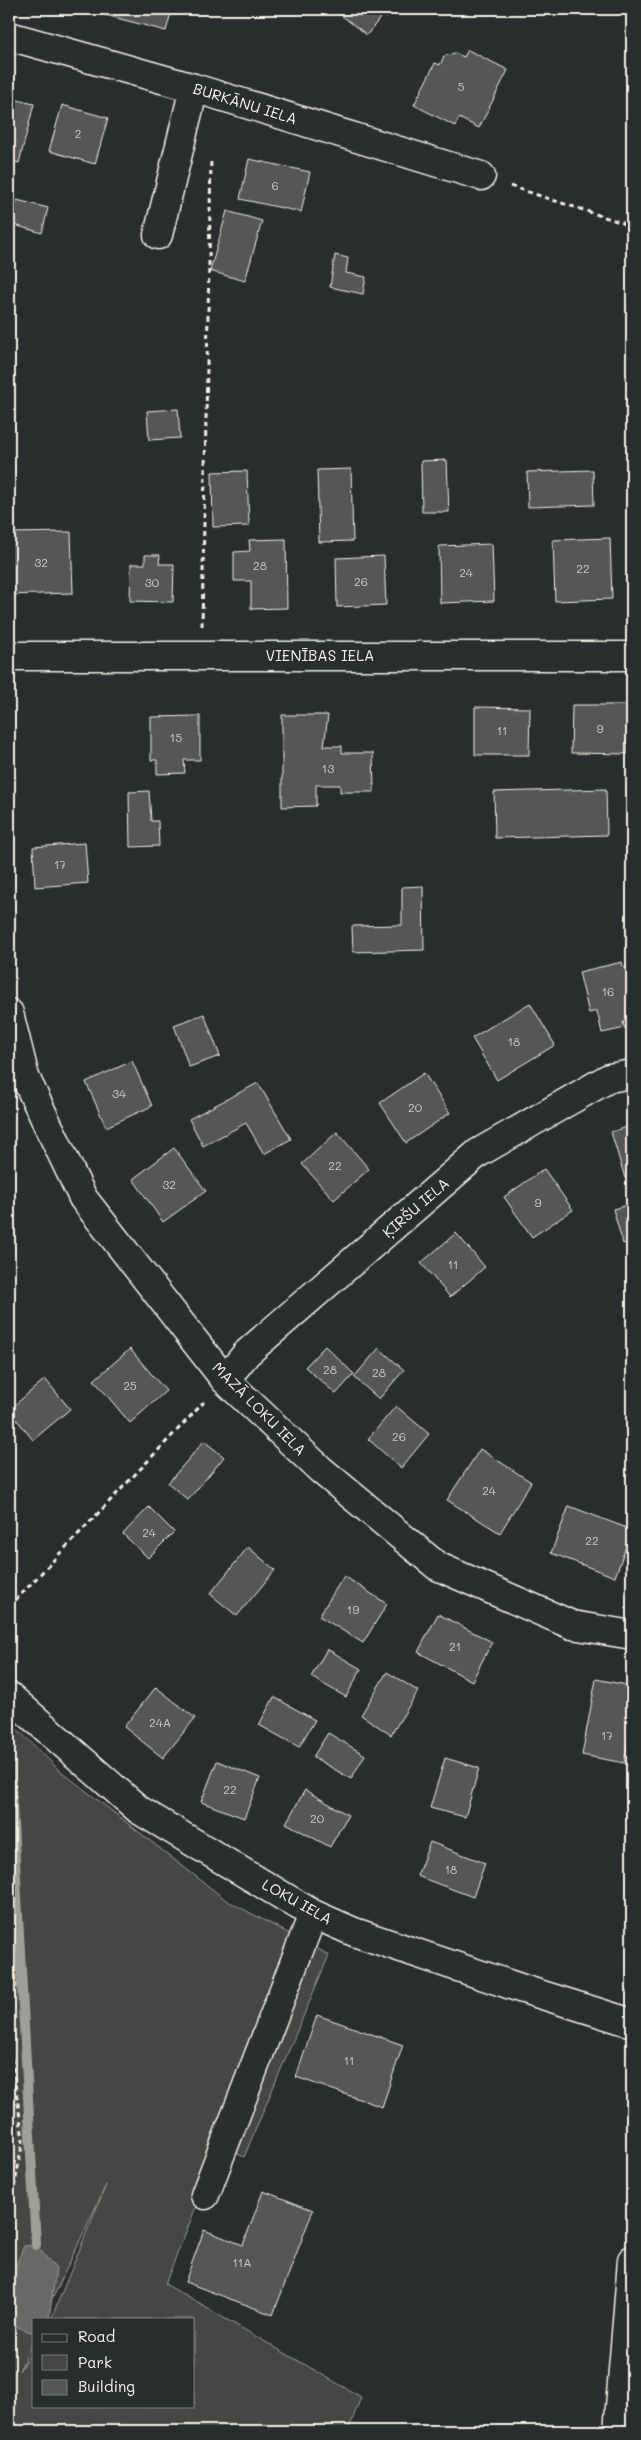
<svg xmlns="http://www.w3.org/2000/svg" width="641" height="2440" viewBox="0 0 641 2440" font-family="Mali,sans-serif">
	<rect width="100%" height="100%" fill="#2a2d2e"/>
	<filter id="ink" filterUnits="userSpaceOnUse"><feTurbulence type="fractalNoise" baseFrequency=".02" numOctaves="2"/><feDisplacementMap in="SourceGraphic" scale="10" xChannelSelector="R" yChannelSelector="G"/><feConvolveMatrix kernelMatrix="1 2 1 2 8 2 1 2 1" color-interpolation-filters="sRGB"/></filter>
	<g filter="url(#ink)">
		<path fill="#444645" stroke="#9c9c96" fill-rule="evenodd" d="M9,1721L58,1769L226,1900L329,1955L244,2157L221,2145L165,2284L361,2397L348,2431H9V2147L13,2141L9,2137ZM106,2185L51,2319H194V2406H34V2349L19,2371L34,2339V2319H43Z"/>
		<path fill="#676866" stroke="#9f9f9a" d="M36,2245L56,2269L49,2319H34V2331L31,2332L12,2325C1,2300 14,2269 24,2246Z"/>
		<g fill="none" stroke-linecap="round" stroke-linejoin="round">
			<path stroke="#9f9f9a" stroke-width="10" d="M9,1750L36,2245"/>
		</g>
		<path fill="#555756" stroke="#f4f1e8" d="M99,9H172L166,31L98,13Z
			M333,9H394L387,18L383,14L367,35Z
			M468,50L508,70L479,128L459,118L455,126L414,105L435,63L440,65L444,56L455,53L464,57Z
			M9,98L34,104L19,163L9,160Z
			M62,105L108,118L95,164L49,151Z
			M249,159L310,172L301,212L240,199Z
			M17,200L48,208L42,233L11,224Z
			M227,211L262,221L245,281L210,271Z
			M335,255L348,258L346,273L366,277L363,294L330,287Z
			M178,409L180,438L149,440L147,411Z
			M447,460L449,512H422L421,461Z
			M351,469L353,541L319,542L317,470Z
			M593,470L594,505L528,507L527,472Z
			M247,471L249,526L213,527L212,472Z
			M71,532L73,593L9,595V533Z
			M610,538L612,599L555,601L553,540Z
			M286,539L287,608L251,609V581H234V552L250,551L249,540Z
			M492,544L494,601L440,603L439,546Z
			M145,555H160L159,564H174L173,602L130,601L131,564H145Z
			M384,556L386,605L337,607L336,558Z
			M572,705H629L628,754L571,753Z
			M475,707L530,708L529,755H475Z
			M282,715H328L324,746H342V753H373L374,792H340V785H316V806L282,807Z
			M200,716V760H184L185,773L157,774V760H151V717Z
			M606,789L607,835L495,838L494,792Z
			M149,791L151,821H158L159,846L130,847L129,792Z
			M85,843L88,883L35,887L33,847Z
			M423,886L424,950L353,952L352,926L402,925V887Z
			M622,962L623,968L632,965V1022H623L625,1028L602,1033L597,1011L589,1013L579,972Z
			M530,1003L555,1045L497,1080L472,1038Z
			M204,1014L220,1056L189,1067L174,1025Z
			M132,1061L152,1106L106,1127L86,1082Z
			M424,1073L450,1113L406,1143L380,1103Z
			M258,1083L291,1139L264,1154L246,1123L203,1146L189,1119Z
			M632,1125V1175L625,1178L611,1132Z
			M337,1132L369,1169L334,1200L302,1164Z
			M174,1148L206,1191L163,1222L133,1179Z
			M544,1169L573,1210L532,1237L504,1197Z
			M632,1204V1241L623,1244L613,1209Z
			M456,1233L485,1267L450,1297L421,1263Z
			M325,1346L354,1374L336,1394L305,1367Z
			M379,1348L404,1370L379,1399L354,1377Z
			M130,1349L166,1391L130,1423L94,1380Z
			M45,1379L70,1409L33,1440L9,1410Z
			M396,1406L429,1434L401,1468L368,1439Z
			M204,1441L224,1457L188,1500L168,1483Z
			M480,1449L531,1482L500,1533L447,1500Z
			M569,1506L632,1530L615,1577L551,1553Z
			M149,1507L174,1532L148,1558L123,1534Z
			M248,1547L275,1570L237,1616L210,1594Z
			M344,1576L387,1604L363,1643L319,1616Z
			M438,1614L492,1642L472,1681L418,1652Z
			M327,1649L361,1669L346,1697L311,1677Z
			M387,1672L418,1691L391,1735L361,1715Z
			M596,1679L632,1686V1716L624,1763L582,1755Z
			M156,1687L195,1718L163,1758L124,1727Z
			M274,1697L315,1720L299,1747L259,1725Z
			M328,1733L365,1755L351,1779L313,1757Z
			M445,1758L479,1768L465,1817L430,1808Z
			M217,1761L260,1778L244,1818L201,1802Z
			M305,1790L348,1815L330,1847L286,1823Z
			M430,1842L485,1863L473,1897L417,1876Z
			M317,2015L403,2045L382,2107L296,2077Z
			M263,2191L313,2210L273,2315L185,2282L204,2230L243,2245Z"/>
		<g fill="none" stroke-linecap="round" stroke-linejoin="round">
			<g stroke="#f4f1e8" stroke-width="31">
				<path id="minor" d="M9,36L194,88L481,176
					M158,235L194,88
					M9,656H632
					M9,1013L25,1077L83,1198L225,1380L321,1470L437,1566L572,1625L632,1635
					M225,1380L247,1353L478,1153L609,1078L632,1074
					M9,1696L139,1810L313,1914L354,1932L523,1989L632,2023
					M205,2195L313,1914
					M618,2431L632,2260"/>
			</g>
			<path stroke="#f4f1e8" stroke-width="3" stroke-dasharray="5 4" stroke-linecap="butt" d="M510,186L632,226
				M202,626L211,159
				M9,1607L204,1402
				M9,1967L16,1982L9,2019
				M9,2040L23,2140L9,2216"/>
			<use href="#minor" stroke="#2a2d2e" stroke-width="28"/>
		</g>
	</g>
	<g text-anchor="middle" stroke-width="4" stroke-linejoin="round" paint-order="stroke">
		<g font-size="12" fill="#cccac4">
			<text x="461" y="91">5</text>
			<text x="78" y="138">2</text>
			<text x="275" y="190">6</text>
			<text x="41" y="567">32</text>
			<text x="260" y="570">28</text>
			<text x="583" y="573">22</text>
			<text x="466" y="577">24</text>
			<text x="361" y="586">26</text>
			<text x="152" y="587">30</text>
			<text x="600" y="733">9</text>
			<text x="502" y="735">11</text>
			<text x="176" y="742">15</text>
			<text x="328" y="773">13</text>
			<text x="60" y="869">17</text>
			<text x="608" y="996">16</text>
			<text x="514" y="1046">18</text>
			<text x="119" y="1098">34</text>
			<text x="415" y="1112">20</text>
			<text x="335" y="1170">22</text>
			<text x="169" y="1189">32</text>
			<text x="538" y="1207">9</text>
			<text x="453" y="1269">11</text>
			<text x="330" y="1374">28</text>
			<text x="379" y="1377">28</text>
			<text x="130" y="1390">25</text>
			<text x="399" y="1441">26</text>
			<text x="489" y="1495">24</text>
			<text x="149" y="1537">24</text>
			<text x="592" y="1545">22</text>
			<text x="353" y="1614">19</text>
			<text x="455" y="1651">21</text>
			<text x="160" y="1727">24A</text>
			<text x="607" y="1740">17</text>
			<text x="230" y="1794">22</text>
			<text x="317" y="1823">20</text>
			<text x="451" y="1874">18</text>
			<text x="349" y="2065">11</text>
			<text x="242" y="2267">11A</text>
		</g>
		<g font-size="15" fill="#f4f1e8" stroke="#2a2d2e">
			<text transform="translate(245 104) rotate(17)" y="5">BURKĀNU IELA</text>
			<text x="320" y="661">VIENĪBAS IELA</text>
			<text transform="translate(416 1208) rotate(-41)" y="5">ĶIRŠU IELA</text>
			<text transform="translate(259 1409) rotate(45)" y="5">MAZĀ LOKU IELA</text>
			<text transform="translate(297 1902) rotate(29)" y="5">LOKU IELA</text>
		</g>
	</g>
	<rect width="641" height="2440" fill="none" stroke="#2a2d2e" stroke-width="30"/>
	<rect x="15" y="15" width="611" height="2410" fill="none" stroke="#f4f1e8" stroke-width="2" filter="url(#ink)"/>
	<rect x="32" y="2318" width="162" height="90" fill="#2a2d2e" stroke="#7b7b78"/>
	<rect x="42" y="2334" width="25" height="8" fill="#2a2d2e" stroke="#7b7b78"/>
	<text x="78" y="2342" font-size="15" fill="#f4f1e8">Road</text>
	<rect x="42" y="2355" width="25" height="15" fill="#444645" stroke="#7b7b78"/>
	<text x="78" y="2368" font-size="15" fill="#f4f1e8">Park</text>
	<rect x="42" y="2380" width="25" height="15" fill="#555756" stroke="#7b7b78"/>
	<text x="78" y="2392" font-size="15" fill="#f4f1e8">Building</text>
</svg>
